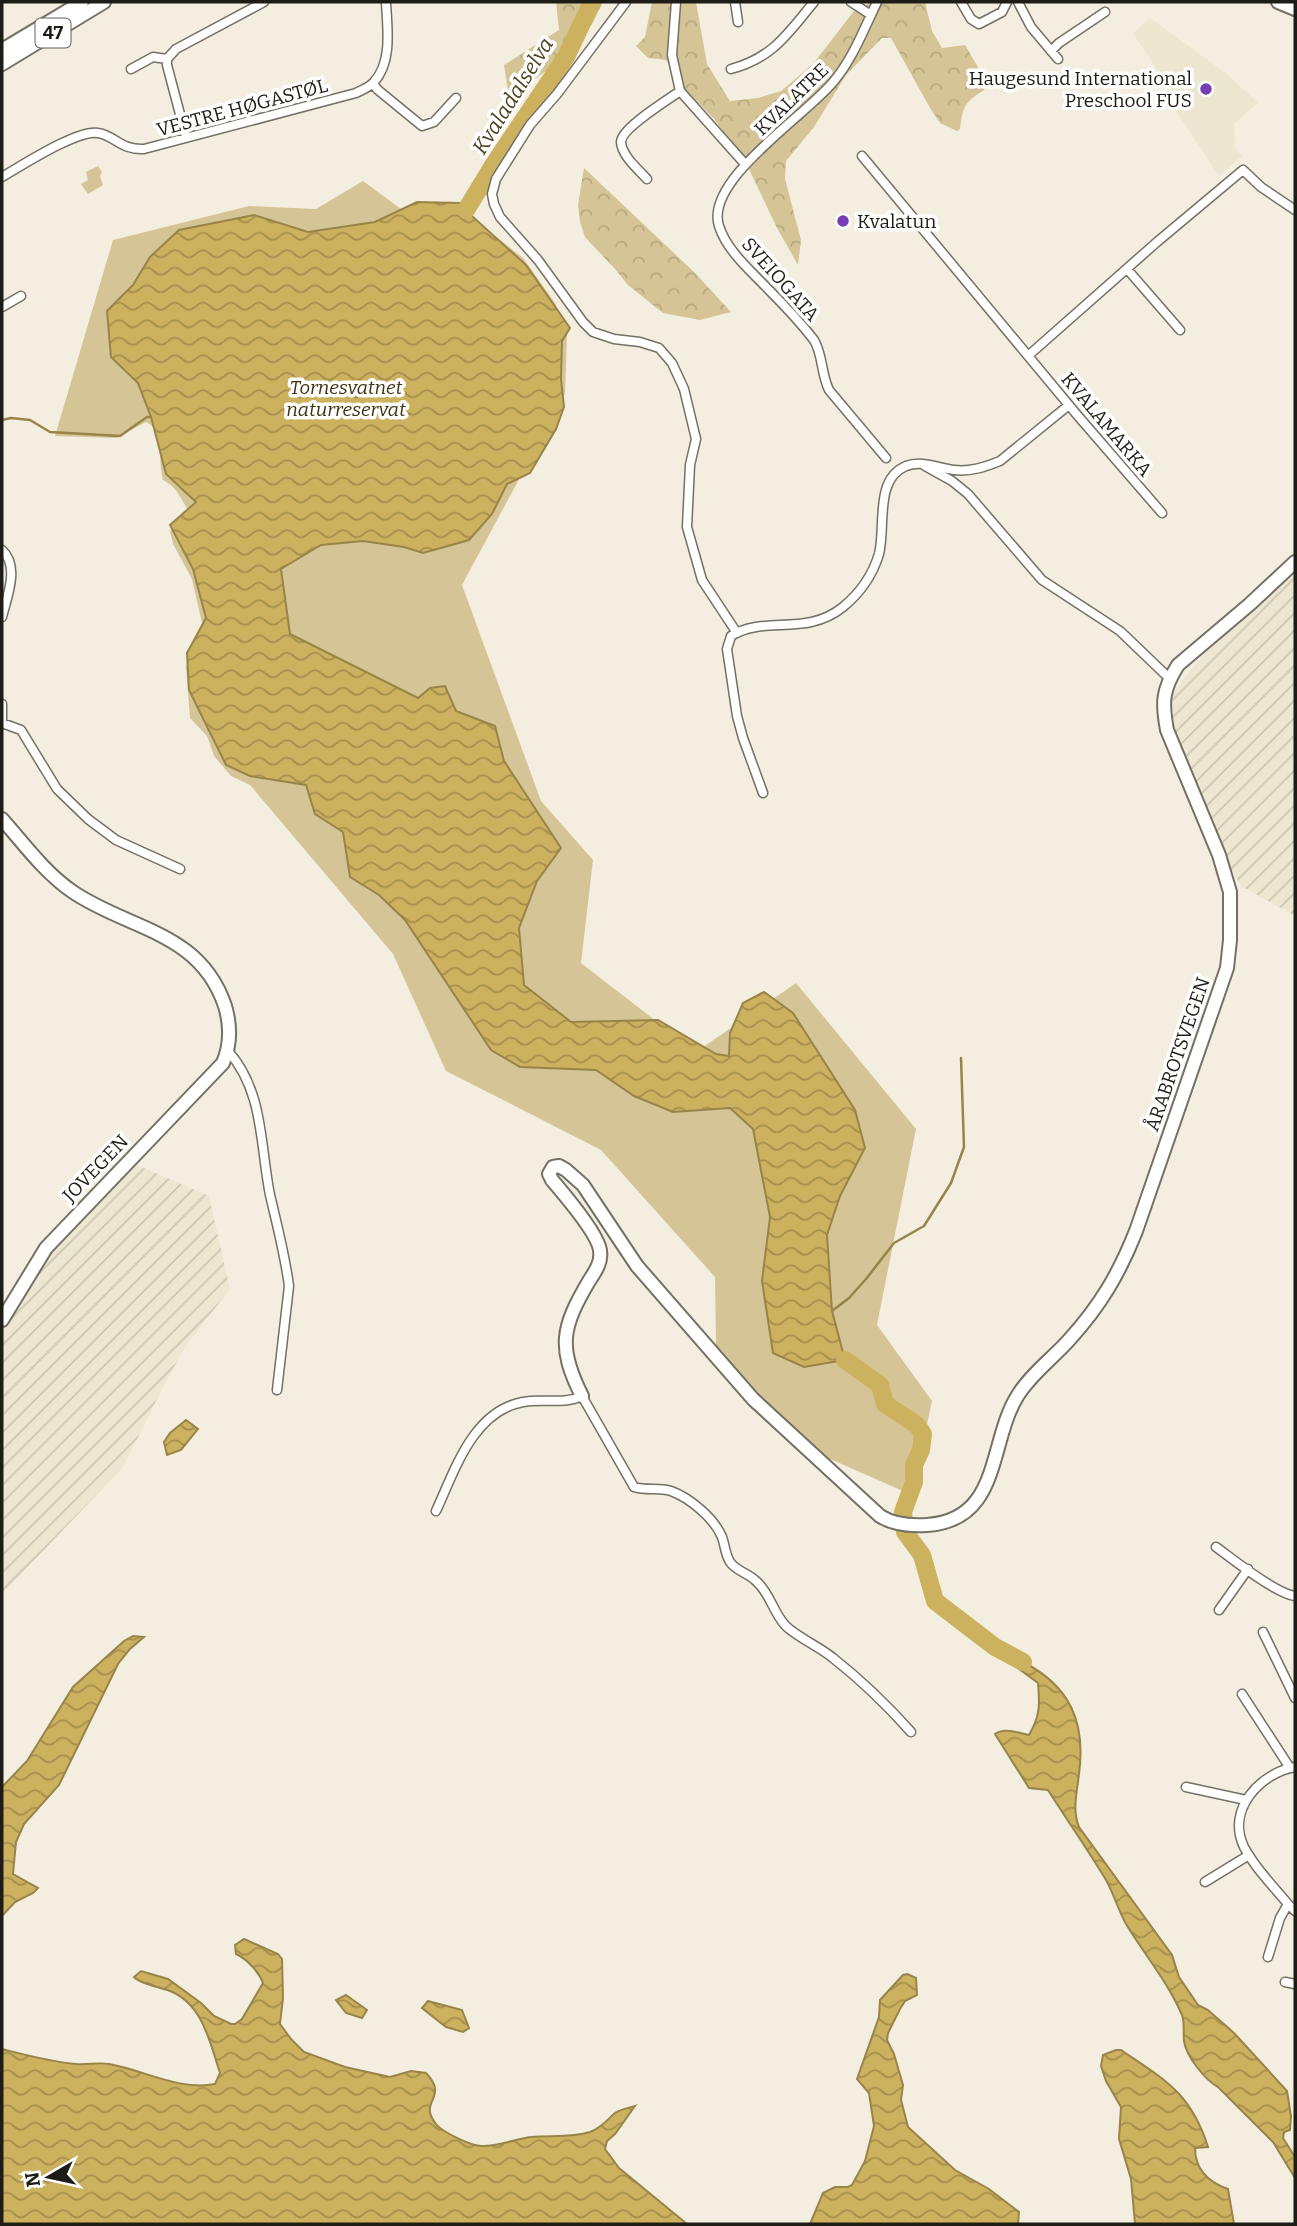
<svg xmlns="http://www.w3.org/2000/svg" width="1297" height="2226" viewBox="0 0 1297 2226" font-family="Bitter,serif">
	<defs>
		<pattern id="industrial-furrows" width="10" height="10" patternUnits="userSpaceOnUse" patternTransform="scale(1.75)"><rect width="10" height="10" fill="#ede6d0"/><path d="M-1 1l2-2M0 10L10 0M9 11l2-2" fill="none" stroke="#cbc5b2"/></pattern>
		<pattern id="forest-crowns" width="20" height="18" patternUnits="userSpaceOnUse" patternTransform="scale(1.75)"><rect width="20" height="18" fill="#d5c596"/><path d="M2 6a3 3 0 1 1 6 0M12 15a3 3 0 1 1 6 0" fill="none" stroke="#b6a981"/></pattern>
		<pattern id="water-waves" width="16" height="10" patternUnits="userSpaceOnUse" patternTransform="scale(1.75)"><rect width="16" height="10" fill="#ccb15f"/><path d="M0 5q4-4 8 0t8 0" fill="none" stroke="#a58f4d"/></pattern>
	</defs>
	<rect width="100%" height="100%" fill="#f3eee0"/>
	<path fill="#ede6d0" d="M1150,18L1227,74L1258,103L1234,124L1235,147L1242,156L1219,176L1174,108L1180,104L1133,33Z"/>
	<path fill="url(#industrial-furrows)" d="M1295,574V916L1241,886L1204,821L1177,762L1167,700L1220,634Z
		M132,1163L209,1196L230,1289L187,1344L166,1381L123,1467L2,1594V1317L29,1268Z"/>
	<path fill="url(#forest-crowns)" d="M556,2H603L592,24L566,57L509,97L504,65L559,30Z
		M652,2H696L707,64L730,101L758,98L781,91L813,64L854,11L871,2H925L932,31L942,48L965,45L986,81L984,90C964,103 963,106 960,129L957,131L940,123L930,108L891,38H882L846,75L814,127L786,161L785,179L801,240L798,265L777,228L749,169L715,120L685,89L666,60L648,58L636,46L645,37Z
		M584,168L694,272L731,312L700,320L663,313L628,285L615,269L585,237L580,222L578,205Z"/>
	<path fill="#d5c596" d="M98,166L102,172L100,176L103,185L88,194L81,184L88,180L86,172Z
		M363,181L405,212L461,209L523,258L555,303L567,333L565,394L462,585L541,801L593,860L581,963L696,1052L796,983L916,1129L877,1325L932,1401L912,1495L812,1451L758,1401L716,1346L715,1277L601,1150L446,1071L393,954L250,785L231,776L214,756L207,736L190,718L186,667L202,623L192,579L173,544L170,531L190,513C180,498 179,489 163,480C159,463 161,446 157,429L146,422L116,438L55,436L113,240L249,206L316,209Z"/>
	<path fill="url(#water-waves)" stroke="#988449" stroke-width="2" d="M417,202L460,203L462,207L526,265L570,328L562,341L561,379L564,407L556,429L530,473L507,484L492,514L469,540L423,553L404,547L363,541L321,545L281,569L290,634L418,698L430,688L445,686L456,711L495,726L504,761L561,848L537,881L519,928L524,985L571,1022L658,1020L716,1054L729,1056L730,1033L743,1003L764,992L793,1013L855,1110L865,1148L840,1196L827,1235L832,1311L845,1360L804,1367L773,1353L762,1281L770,1217L753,1129L730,1108L673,1112L634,1096L596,1070L520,1067L491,1050L405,920L379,895L350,877L343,832L315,814L306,785L250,776L226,765L189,690L187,653L206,618L193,569L170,525L196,502L166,474L151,417L138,383L111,357L107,311L133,285L150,257L179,230L254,215L308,232L375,222Z
		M186,1420L198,1429L181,1450L167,1455L164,1442L170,1433Z
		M133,1636L144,1637L130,1649L118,1664L59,1785L24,1824L16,1842L13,1874L38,1888L33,1893L15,1902L2,1916V1787L27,1761L73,1687L124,1641Z
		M1023,1662C1070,1686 1086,1722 1079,1774C1077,1792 1072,1810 1079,1827L1172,1955L1179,1977L1198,2005L1208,2010L1234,2033L1287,2091L1291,2116L1290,2130L1284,2132L1283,2138L1295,2157V2178L1273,2142L1218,2087C1205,2080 1186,2056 1184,2041C1183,2032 1185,2024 1182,2015C1168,1982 1144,1954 1126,1924C1118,1910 1114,1894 1106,1880C1088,1850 1067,1820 1048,1790L1029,1788L995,1734C1004,1727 1018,1733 1029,1735C1040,1716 1040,1705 1038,1683L1019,1669Z
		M244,1939L278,1954L282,1959L283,1998L280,2024L291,2039L304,2052L345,2067L390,2077L411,2071L426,2073C450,2098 417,2101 436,2124C442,2132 473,2147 483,2146C499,2146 515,2139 531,2137C550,2135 571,2138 590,2132C601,2128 607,2120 615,2113C621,2109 629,2108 635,2106L615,2134L607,2141L605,2149L619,2168L687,2224H2V2049C26,2055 51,2062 76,2064C87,2065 98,2062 109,2064C144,2070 179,2091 215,2084L220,2073C210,2043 203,2004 170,1991C160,1987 140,1984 134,1977L141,1971L168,1979L201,2003L214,2016L231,2024H235L242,2019L263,1983C259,1972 247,1959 236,1954L235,1945Z
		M907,1974L916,1978L917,1995L905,2001L900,2009L888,2033L887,2040L894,2054L903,2085L901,2100L908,2127L955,2170L989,2189L1019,2212L1018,2224H810L823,2193L835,2187H848L852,2185L865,2161L874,2126L869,2093L857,2079L879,2017L880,2000L903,1975Z
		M346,1995L367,2010L362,2018L346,2013L336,2000Z
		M428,2001L462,2010L469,2028L463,2032L446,2027L422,2008Z
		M1116,2050H1121C1165,2080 1191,2093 1208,2147L1195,2148C1195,2170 1208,2182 1228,2189L1234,2224H1135L1131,2179L1119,2139L1121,2107L1106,2081L1101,2066L1103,2055Z"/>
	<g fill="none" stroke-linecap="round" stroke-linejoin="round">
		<path stroke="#988449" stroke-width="2.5" d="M2,420L11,418L30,420L50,432L120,436L147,417H151
			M832,1311L849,1298L866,1279L894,1243L924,1226L951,1183L964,1147L961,1058"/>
		<path stroke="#ccb15f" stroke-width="18" d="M466,210L494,164L566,57L592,2
			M845,1360L880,1385L885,1404L917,1425L923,1434L921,1450L914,1465V1482L903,1512L905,1532L922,1555L935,1601L995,1647L1023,1662"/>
		<g stroke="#747064" stroke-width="11">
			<path id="street" d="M626,2L557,94L530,125L496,179L492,194L494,204L500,217L538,260L583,322L593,332L614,339L640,342L659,348L672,363L684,389L696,439L690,465L687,527L702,580L737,633
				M676,2L672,55L680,91L745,164
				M735,2L738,22
				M851,2L871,15
				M877,2C864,29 853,58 834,81C807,115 704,180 719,226C727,251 750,270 768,289C784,305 800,322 814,340C823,355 821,374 829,390L886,458
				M961,2L971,19L979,24L1002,12L1007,2
				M1018,2L1031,27L1058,59
				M1051,51L1059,43L1105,12
				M131,69L153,57L167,59
				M731,69C773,58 788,33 814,2
				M373,84L378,90L422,126L434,122L456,98
				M186,137L167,65V59L176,49L264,2
				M862,156L1078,416L1162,513
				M2,177C21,166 78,129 98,133C116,136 120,150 144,149L356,93C362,90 370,87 374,82C393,61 387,27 386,2
				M647,179C638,169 622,156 621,142C621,128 668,100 680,91
				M1127,269L1180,330
				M2,307L21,296
				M1029,355L1157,242L1243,170L1261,187L1295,210
				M925,466L952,481L968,494L1042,580L1120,631L1169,678
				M2,550C20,566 7,597 2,617
				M2,704V721
				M2,723L21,730L57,789L88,819L116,840L180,869
				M763,793L743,738L737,716L727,649L731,636C764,615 806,637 843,607C860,593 873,574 879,554C886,527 874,479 906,466C922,460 938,468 954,470C970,472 985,467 1000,461L1069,405
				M228,1051C264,1091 260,1146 270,1195C277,1225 285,1255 289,1286L277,1390
				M436,1511C455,1470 473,1411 523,1402C543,1398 563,1405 582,1396L634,1487C646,1491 659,1487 671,1491C690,1498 714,1518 722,1537C725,1545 725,1554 730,1562C736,1571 748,1573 756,1581C770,1593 773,1612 785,1625C795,1636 820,1647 833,1658C861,1680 887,1705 911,1732
				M1216,1547C1234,1560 1275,1593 1295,1596
				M1219,1610L1248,1569
				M1263,1632L1295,1698
				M1242,1694L1290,1768
				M1186,1787L1246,1800
				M1205,1882L1249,1855
				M1288,1904C1273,1886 1255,1868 1244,1847C1226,1810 1260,1773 1295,1767
				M1268,1957L1280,1918L1288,1904L1295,1911
				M1285,1982L1295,1984"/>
		</g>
		<g stroke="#747064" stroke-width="16">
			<path id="secondary" d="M2,819C24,844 45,873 73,892C129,930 200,931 225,1006C231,1026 231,1044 223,1063L46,1248L2,1320
				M582,1396C557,1347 562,1327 589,1281C595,1272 602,1262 600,1251C599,1235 564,1194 552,1180L549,1174L553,1167L559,1166L566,1170L583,1185L637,1266L753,1399L880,1516C894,1525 911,1526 927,1525C1002,1520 988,1442 1018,1395C1031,1374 1053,1358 1069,1340C1100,1306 1119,1274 1136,1231L1227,968L1230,940V892L1219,855L1167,730C1162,703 1162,690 1178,665L1250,604L1295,562"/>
		</g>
		<g stroke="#747064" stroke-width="16">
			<path id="primary" d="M1278,2L1295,9
				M2,50L82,2
				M2,64L104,2"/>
		</g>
		<use href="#street" stroke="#fff" stroke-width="8"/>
		<use href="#secondary" stroke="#fff" stroke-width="12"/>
		<use href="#primary" stroke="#fff" stroke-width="12"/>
	</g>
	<g fill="#753eb4" stroke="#fff" stroke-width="2.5">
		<circle cx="1206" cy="89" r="7"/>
		<circle cx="843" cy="221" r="7"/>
	</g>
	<g text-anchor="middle" stroke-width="7" stroke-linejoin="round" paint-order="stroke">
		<rect fill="#fff" stroke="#62605d" stroke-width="2" x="35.5" y="18.5" width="35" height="29" rx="5"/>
		<g font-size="18" font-weight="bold" fill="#1e1c17">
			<text x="53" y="39">47</text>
		</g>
		<g font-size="19" fill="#1e1c17" stroke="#fff" text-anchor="end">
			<text x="1192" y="85">Haugesund International<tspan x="1192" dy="22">Preschool FUS</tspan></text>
			<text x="857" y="228" text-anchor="start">Kvalatun</text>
		</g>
		<g font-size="19" fill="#1e1c17" stroke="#fff">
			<text transform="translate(791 99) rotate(-44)" y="7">KVALATRE</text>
			<text transform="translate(242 107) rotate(-15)" y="7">VESTRE HØGASTØL</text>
			<text transform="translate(781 279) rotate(48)" y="7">SVEIOGATA</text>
			<text transform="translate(1107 424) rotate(50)" y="7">KVALAMARKA</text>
			<text transform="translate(1177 1054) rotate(-71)" y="7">ÅRABROTSVEGEN</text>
			<text transform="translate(95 1168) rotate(-46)" y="7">JOVEGEN</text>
		</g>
		<g font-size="19" font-style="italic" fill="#3e320e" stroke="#fff">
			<text x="346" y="394">Tornesvatnet<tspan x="346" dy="22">naturreservat</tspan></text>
		</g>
		<g font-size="21" font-style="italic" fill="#4d411d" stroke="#fff">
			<text transform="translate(513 96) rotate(-58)" y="7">Kvaladalselva</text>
		</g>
	</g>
	<rect width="1297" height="2226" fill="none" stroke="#1e1c17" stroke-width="7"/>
	<g transform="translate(49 2177) rotate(261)" stroke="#ffffff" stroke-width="5" paint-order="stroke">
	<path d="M0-5L12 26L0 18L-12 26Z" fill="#1e1c17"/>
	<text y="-10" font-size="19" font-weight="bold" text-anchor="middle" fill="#1e1c17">N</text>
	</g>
</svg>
